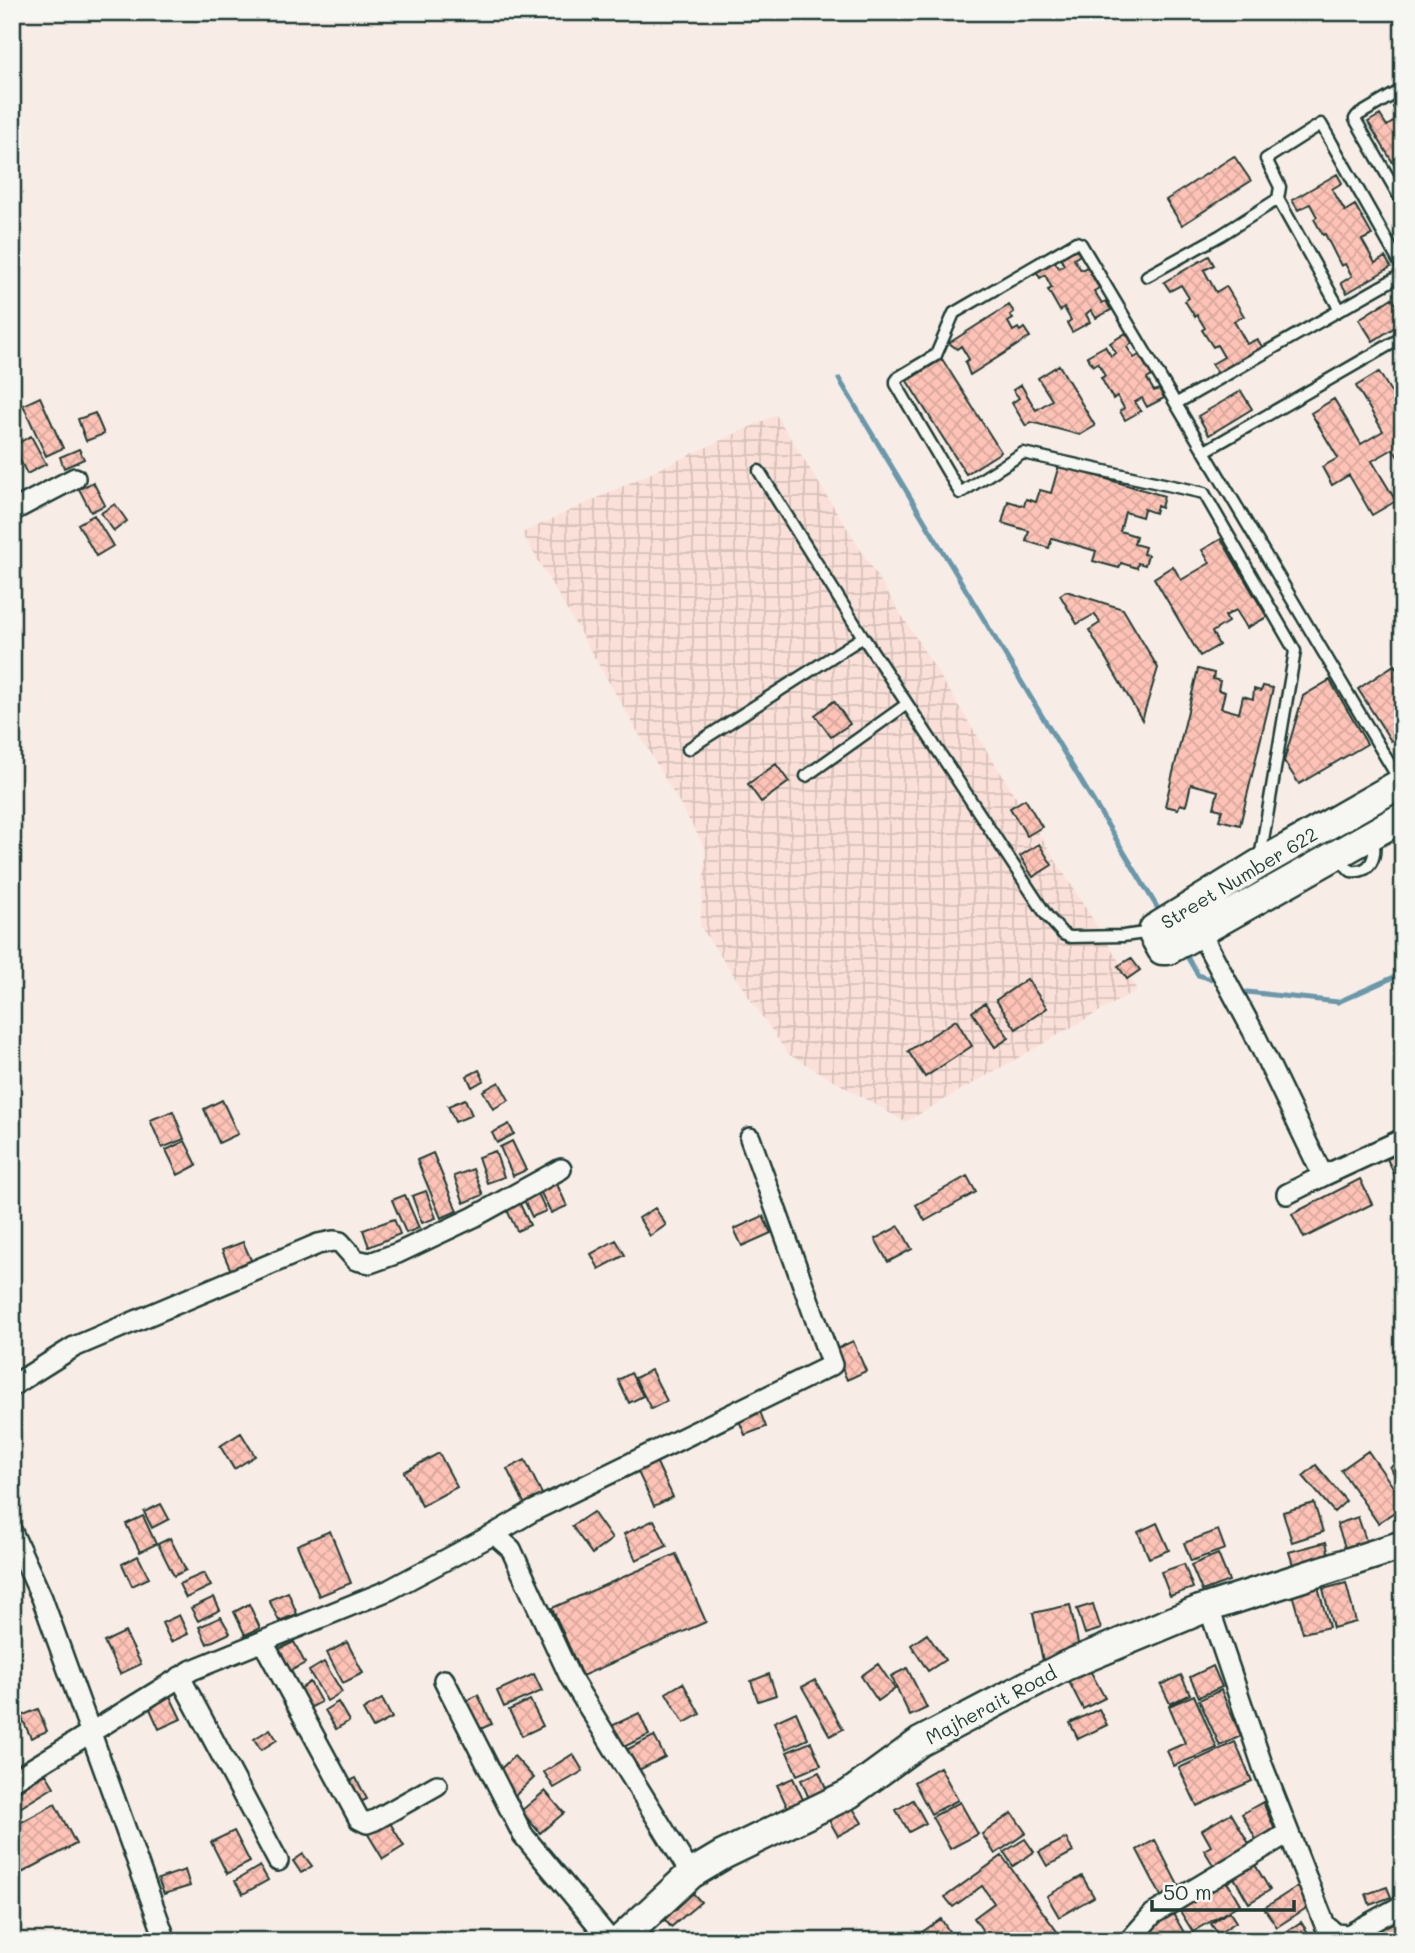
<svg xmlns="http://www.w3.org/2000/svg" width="1415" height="1953" viewBox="0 0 1415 1953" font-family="Mali,sans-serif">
	<defs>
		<pattern id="industrial-grid" width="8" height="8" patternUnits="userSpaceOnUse" patternTransform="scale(1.75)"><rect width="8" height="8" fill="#fae0d8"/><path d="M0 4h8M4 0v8" fill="none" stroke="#d6c1ba"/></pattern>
		<pattern id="building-cross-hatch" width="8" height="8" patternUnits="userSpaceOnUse" patternTransform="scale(1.75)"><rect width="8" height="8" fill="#fec3b6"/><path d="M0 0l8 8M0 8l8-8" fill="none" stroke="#d9a89d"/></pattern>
	</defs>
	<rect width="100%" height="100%" fill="#f8ece6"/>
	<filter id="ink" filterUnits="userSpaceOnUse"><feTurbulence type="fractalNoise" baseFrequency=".0143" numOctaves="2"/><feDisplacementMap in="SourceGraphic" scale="14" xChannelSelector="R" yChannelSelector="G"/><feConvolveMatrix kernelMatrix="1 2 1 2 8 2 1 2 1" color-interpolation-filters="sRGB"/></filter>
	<g filter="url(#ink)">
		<path fill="url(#industrial-grid)" d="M776,415L1137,990L905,1122L788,1054L700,926L706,849L522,533Z"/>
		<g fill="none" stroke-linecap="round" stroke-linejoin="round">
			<path stroke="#6998ab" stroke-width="5" d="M839,379L1160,912
				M1185,953L1198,975L1210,979
				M1247,992L1338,1002L1403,973"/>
		</g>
		<path fill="url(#building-cross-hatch)" stroke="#1f3d34" stroke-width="2" d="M1403,101V179L1368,122L1380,115L1387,126L1399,118L1393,107Z
			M1234,156L1251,181L1182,225L1166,200Z
			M1337,174L1342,183L1332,189L1345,211L1355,205L1372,235L1362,240L1375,263L1385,257L1391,267L1347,293L1341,283L1352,276L1345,264L1341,266L1325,234L1323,235L1314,219L1317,217L1310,204L1298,210L1292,200Z
			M1074,247L1080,255L1074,259L1081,270L1087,267L1099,288L1094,291L1102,303L1106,301L1111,310L1096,318L1091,310L1086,314L1090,322L1072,332L1067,323L1071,320L1064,308L1060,311L1048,290L1052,288L1045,275L1040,278L1035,269L1053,259L1059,268L1064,265L1059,256Z
			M1209,256L1214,265L1204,270L1216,292L1226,286L1244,316L1234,321L1247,344L1257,339L1263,348L1219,374L1212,364L1224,357L1217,345L1213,347L1202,330L1205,328L1197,315L1195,317L1185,301L1189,298L1181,285L1170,291L1164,282Z
			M1392,298L1403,315V322L1373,341L1359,319Z
			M1009,305L1014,312L1010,315L1013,319L1008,322L1013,331L1018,328L1020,331L1024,328L1030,337L970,375L965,362L969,359L961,346L957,349L949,343Z
			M1126,333L1132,343L1127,347L1134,358L1139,355L1152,376L1147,379L1154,391L1159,389L1164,398L1147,407L1142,398L1135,402L1141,411L1125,420L1120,411L1124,408L1117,396L1113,399L1101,378L1105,376L1098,363L1093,366L1087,356L1105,346L1111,356L1116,353L1110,343Z
			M942,359L1001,452L966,474L907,381Z
			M1059,365L1095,426L1080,435L1031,422L1026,426L1012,403L1019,398L1013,390L1021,385L1036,410L1052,400L1038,378Z
			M1379,372L1403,412V465L1393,449L1372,461L1396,501L1372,515L1349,475L1332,485L1322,467L1338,458L1311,413L1334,399L1361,444L1383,431L1356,386Z
			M1241,391L1252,409L1209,435L1198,416Z
			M40,397L63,448L46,456L23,405Z
			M95,413L104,434L86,441L78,419Z
			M31,436L46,464L27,474L13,446Z
			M79,449L84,459L64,468L60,457Z
			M1059,465L1164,496L1161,508L1157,506L1155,513L1144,509L1142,517L1125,512L1120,531L1136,536L1134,544L1145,547L1143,554L1148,555L1145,565L1138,563L1137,568L1121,563L1119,568L1093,561L1096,551L1052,538L1049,548L1026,541L1029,531L1002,523L1008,501L1024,506L1026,499L1036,502L1040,490L1051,493Z
			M93,482L105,505L91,512L79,489Z
			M115,504L127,521L114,531L101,513Z
			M94,515L113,546L96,556L78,524Z
			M1221,539L1267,617L1247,628L1236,610L1225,616L1228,622L1212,632L1219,645L1200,656L1154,578L1173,566L1181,580L1210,563L1202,550Z
			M1066,591L1123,609L1158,668L1142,720L1089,630L1100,623L1095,614L1077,624L1060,595Z
			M1394,665L1403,678V734L1391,741L1358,689Z
			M1198,669L1214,673L1213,679L1220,681L1218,690L1225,692L1221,708L1239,713L1243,696L1253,699L1254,689L1261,691L1263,686L1273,688L1240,825L1219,820L1222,810L1214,808L1218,791L1191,784L1186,806L1180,804L1178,809L1165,806Z
			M1330,680L1367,744L1299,784L1284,761L1303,696Z
			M834,701L850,724L831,737L815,715Z
			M776,764L789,782L761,802L748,784Z
			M1025,799L1042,827L1027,836L1010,808Z
			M1039,844L1052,865L1033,877L1020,856Z
			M1131,958L1140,970L1127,979L1118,966Z
			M1027,979L1047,1008L1016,1029L996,1000Z
			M985,1003L1009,1038L995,1047L972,1012Z
			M956,1020L972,1046L925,1077L908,1051Z
			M479,1070L484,1080L472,1087L467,1076Z
			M499,1082L509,1100L493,1109L483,1091Z
			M465,1099L472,1115L455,1122L448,1106Z
			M222,1100L238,1134L219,1143L204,1109Z
			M173,1111L184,1139L162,1148L150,1120Z
			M509,1124L514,1134L497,1143L492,1133Z
			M185,1141L197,1165L178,1175L166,1150Z
			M512,1141L526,1170L513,1176L500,1147Z
			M495,1151L504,1177L487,1183L478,1157Z
			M1403,1152V1190H1402L1387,1159Z
			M433,1153L457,1211L441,1218L417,1160Z
			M473,1169L483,1195L464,1203L454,1176Z
			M967,1176L976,1192L925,1221L916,1205Z
			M1360,1179L1372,1204L1304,1238L1292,1214Z
			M556,1182L567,1206L551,1213L539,1189Z
			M426,1191L436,1218L422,1223L412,1196Z
			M538,1193L546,1211L532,1217L524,1200Z
			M405,1195L419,1228L406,1233L392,1200Z
			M518,1200L530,1225L517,1231L505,1206Z
			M655,1208L666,1225L650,1236L639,1218Z
			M763,1216L771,1233L742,1246L734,1229Z
			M394,1219L400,1234L369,1247L363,1230Z
			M899,1226L912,1249L888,1262L875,1239Z
			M616,1240L625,1255L599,1269L591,1254Z
			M243,1242L252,1262L231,1271L222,1250Z
			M853,1341L866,1371L847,1380L834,1350Z
			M651,1370L667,1401L651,1409L635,1378Z
			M631,1373L643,1396L629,1403L618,1380Z
			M759,1409L766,1427L745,1435L738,1418Z
			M241,1433L255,1456L234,1469L220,1446Z
			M1368,1451L1403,1501V1506L1378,1523L1341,1470Z
			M439,1453L457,1487L422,1506L404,1472Z
			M1403,1459V1488L1390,1467Z
			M525,1460L543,1496L525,1505L507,1469Z
			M656,1461L673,1497L654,1506L637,1470Z
			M1316,1465L1346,1501L1334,1512L1303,1476Z
			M1314,1503L1323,1532L1292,1542L1283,1512Z
			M161,1504L169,1519L152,1528L144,1512Z
			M593,1512L612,1539L592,1554L572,1526Z
			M143,1516L156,1544L140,1552L126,1524Z
			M1358,1517L1367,1543L1346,1550L1337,1524Z
			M654,1520L667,1546L636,1560L624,1534Z
			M1157,1523L1169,1550L1149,1558L1138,1532Z
			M1218,1530L1225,1549L1191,1561L1184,1543Z
			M330,1531L351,1583L319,1596L297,1545Z
			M170,1538L186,1570L174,1576L158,1544Z
			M1326,1542L1329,1556L1293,1565L1289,1552Z
			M676,1554L706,1622L582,1676L552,1608Z
			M1218,1554L1229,1581L1202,1591L1191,1565Z
			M138,1556L149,1578L132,1586L122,1564Z
			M1184,1564L1193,1588L1170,1596L1161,1572Z
			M204,1573L211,1586L186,1598L179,1584Z
			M1317,1583L1329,1627L1303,1633L1291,1590Z
			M1346,1583L1356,1622L1333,1628L1323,1589Z
			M288,1592L297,1614L279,1621L269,1600Z
			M214,1597L220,1610L198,1621L191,1608Z
			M249,1604L260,1628L245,1635L234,1612Z
			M1093,1604L1101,1629L1085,1634L1077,1609Z
			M1070,1605L1080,1653L1043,1661L1033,1613Z
			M179,1615L188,1634L171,1642L162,1623Z
			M221,1617L230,1633L207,1644L199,1627Z
			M125,1632L141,1664L120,1674L104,1642Z
			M927,1634L945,1660L928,1671L911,1645Z
			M294,1642L305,1663L287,1673L275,1651Z
			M347,1642L363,1673L343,1683L327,1653Z
			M324,1662L342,1692L327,1701L309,1671Z
			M878,1664L895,1689L878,1701L861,1676Z
			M1087,1665L1105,1698L1083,1709L1066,1676Z
			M1213,1666L1222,1687L1199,1697L1190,1677Z
			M907,1668L927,1708L910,1716L891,1676Z
			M534,1674L542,1691L504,1707L497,1691Z
			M769,1674L776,1695L758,1701L751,1681Z
			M1181,1675L1190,1694L1170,1704L1161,1685Z
			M815,1680L843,1729L830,1736L802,1687Z
			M310,1682L321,1702L304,1711L292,1695Z
			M683,1683L700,1714L684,1723L666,1693Z
			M167,1690L181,1719L159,1729L146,1700Z
			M1221,1690L1241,1736L1220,1746L1199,1700Z
			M478,1695L492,1724L462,1737L449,1709Z
			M1194,1695L1217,1748L1174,1766L1167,1751L1185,1743L1169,1706Z
			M382,1699L392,1718L373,1728L363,1710Z
			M530,1700L543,1726L522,1736L509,1710Z
			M338,1702L349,1721L336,1729L325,1710Z
			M38,1709L47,1731L31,1738L21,1716Z
			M1099,1709L1107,1725L1078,1739L1070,1723Z
			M796,1712L808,1739L786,1749L774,1722Z
			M639,1713L649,1735L615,1751L605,1729Z
			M270,1729L277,1740L261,1750L254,1739Z
			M654,1736L665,1757L637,1771L626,1750Z
			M811,1742L821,1765L797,1775L787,1752Z
			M1235,1742L1252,1781L1197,1806L1179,1768Z
			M573,1754L583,1771L554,1788L544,1772Z
			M514,1756L534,1778L505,1805L485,1784Z
			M940,1767L958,1800L931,1814L914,1782Z
			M819,1772L829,1795L811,1803L801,1780Z
			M46,1774L54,1787L18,1809L12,1795Z
			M356,1778L367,1799L356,1804L346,1783Z
			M793,1778L806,1806L790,1813L777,1785Z
			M545,1791L564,1813L540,1833L521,1811Z
			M913,1800L926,1823L909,1832L896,1810Z
			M849,1802L862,1823L838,1836L826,1815Z
			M960,1802L978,1834L950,1849L932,1817Z
			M1263,1802L1275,1830L1258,1843L1242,1814Z
			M55,1804L76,1844L14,1877L12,1827Z
			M1012,1813L1026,1833L995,1854L982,1834Z
			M1231,1813L1251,1847L1215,1868L1204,1850L1211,1846L1202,1830Z
			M387,1818L404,1846L383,1859L366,1831Z
			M234,1831L250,1862L227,1874L211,1842Z
			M1066,1838L1073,1852L1047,1866L1039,1852Z
			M1025,1839L1034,1852L1013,1866L1004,1852Z
			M1155,1840L1180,1889L1162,1898L1137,1850Z
			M303,1854L312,1866L301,1873L293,1861Z
			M1002,1856L1064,1941H990L974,1918L994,1903L982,1886L953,1907L945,1897Z
			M1251,1858L1270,1890L1249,1903L1230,1871Z
			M260,1866L268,1880L243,1894L235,1881Z
			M185,1870L190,1886L164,1894L158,1879Z
			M1223,1875L1240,1904L1193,1932L1175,1903Z
			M1082,1876L1094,1897L1059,1917L1047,1896Z
			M1298,1886L1311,1905L1277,1927L1264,1908Z
			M1387,1887L1391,1897L1370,1905L1366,1894Z
			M689,1889L701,1902L671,1927L660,1914Z
			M1229,1911L1236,1922L1218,1934L1211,1924Z
			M1172,1912L1189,1941H1159L1150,1925Z
			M1392,1918L1403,1934V1941H1385L1377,1928Z
			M941,1919L954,1939L927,1941L922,1932Z
			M1301,1922L1312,1939L1309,1941H1288L1283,1934Z"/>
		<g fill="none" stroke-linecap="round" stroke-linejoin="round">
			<g stroke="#1f3d34" stroke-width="15">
				<path id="lane" d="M1403,89L1357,116L1355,119L1403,203
					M1278,199L1340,310
					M1147,276L1221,235L1278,199L1280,187L1266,159L1321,124L1403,269
					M1177,403L1403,274
					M1205,451L1403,337
					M759,471L863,637L1047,916L1063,934L1070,937L1123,936L1152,932
					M688,749L863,637
					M806,776L907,704
					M1337,857L1351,871C1372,873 1377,856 1373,839
					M1260,858L1295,651L1204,493L1023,453L960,493L896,384V381L899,377L936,355L954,313L1076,242L1081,244L1401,783"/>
			</g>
			<g stroke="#1f3d34" stroke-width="24">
				<path id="street" d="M12,511L75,478
					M1200,932L1253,1031L1323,1176L1403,1139
					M1287,1194L1323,1176
					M12,1386L74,1347L318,1244L333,1241L340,1242L356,1260L370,1263L398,1253L474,1217L561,1169
					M12,1532L42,1598L166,1941
					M494,1534L533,1511L832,1365L750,1138
					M1209,1608L1263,1767L1325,1925L1336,1934L1348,1935L1403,1905
					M263,1642L359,1819L367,1823L375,1820L437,1785
					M180,1677L278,1861
					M444,1680L523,1835L611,1941
					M12,1781L192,1670L389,1590L494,1534L511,1549L570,1677L691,1874
					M1129,1941L1153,1914L1288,1833"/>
			</g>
			<g stroke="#1f3d34" stroke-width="33">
				<path id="secondary" d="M1403,782L1259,864L1154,929L1153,934L1162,950H1168L1403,817
					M619,1941L691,1874L723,1855L849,1794L920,1742L1065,1666L1200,1610L1403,1545"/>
			</g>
			<use href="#lane" stroke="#f6f6f2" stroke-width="10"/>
			<use href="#street" stroke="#f6f6f2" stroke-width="19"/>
			<use href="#secondary" stroke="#f6f6f2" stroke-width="28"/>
		</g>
	</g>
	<g text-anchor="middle" stroke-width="5" stroke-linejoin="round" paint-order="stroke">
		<g font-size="19" fill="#1f3d34" stroke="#f6f6f2">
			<text transform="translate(1239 878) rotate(-31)" y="7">Street Number 622</text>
			<text transform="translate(991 1705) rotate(-28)" y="7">Majherait Road</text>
		</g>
	</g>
	<rect width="1415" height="1953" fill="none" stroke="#f6f6f2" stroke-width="42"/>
	<rect x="21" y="21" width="1373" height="1911" fill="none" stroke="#1f3d34" stroke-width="2.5" filter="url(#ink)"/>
	<path d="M1152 1900v10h142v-10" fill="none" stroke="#1f3d34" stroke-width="3.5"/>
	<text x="1163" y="1900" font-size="21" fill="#1f3d34" stroke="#f6f6f2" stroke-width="5" paint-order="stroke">50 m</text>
</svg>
